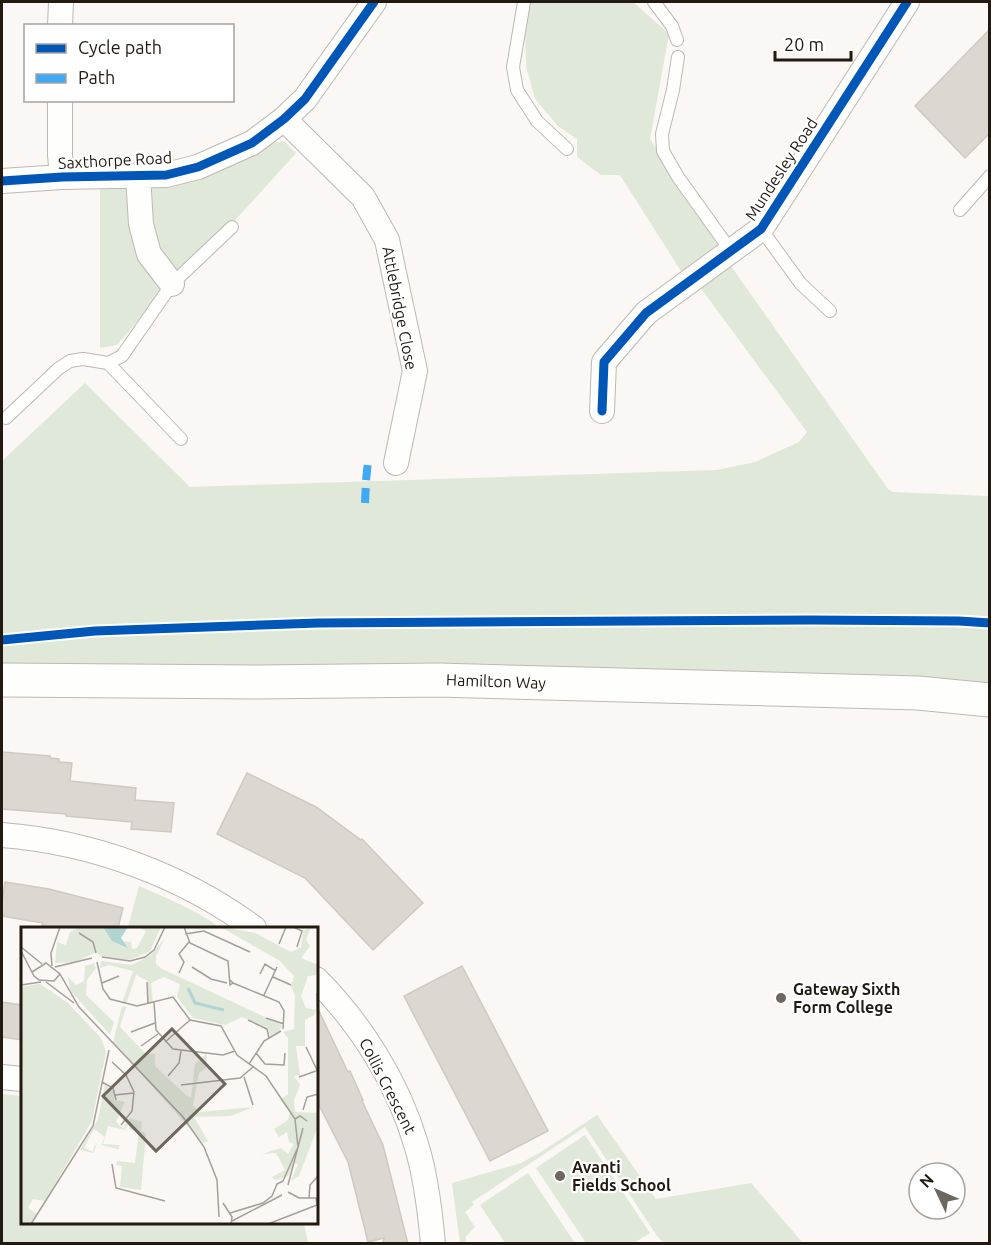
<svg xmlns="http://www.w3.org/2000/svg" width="991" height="1245" viewBox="0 0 991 1245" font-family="Ubuntu,sans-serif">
	<rect width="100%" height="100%" fill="#faf7f4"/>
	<path fill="#dfe8d9" d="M531,2H633L669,34L650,139L721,250L688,282L620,175H601L577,157V139L558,126L535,99L526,66L525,31Z
		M284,141L296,153L200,259L162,293L117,345L100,348V188L272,143Z
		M726,259L888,489L893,492L989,496V704L2,681V461L85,383L190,487L717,470L755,462L799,442L807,432L697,283Z
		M139,886C164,897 199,911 220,928H129L128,927Z
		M2,1094L22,1096V1222L304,1223L308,1243H2Z
		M597,1115L656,1199L751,1183L803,1243H664L657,1236L585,1127L472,1202L474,1205L465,1212L475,1227L466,1236V1243H460L452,1183L521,1163L541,1152Z
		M585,1135L650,1233L634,1243H586L536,1168Z
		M528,1173L575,1243H505L480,1205Z"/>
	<path fill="#dcd7d1" stroke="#cfc9c3" stroke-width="1.5" d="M990,29V133L965,158L915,106Z
		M2,752L50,756V758L59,759V762L72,763L70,781L136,788L135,800L174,803L171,832L131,829L132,822L66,816V814L2,809Z
		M247,773L316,807L361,840L362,839L423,903L373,950L305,878L217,834Z
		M5,882L49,889L123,908L118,928H41L43,923L2,916V902Z
		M462,966L548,1131L490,1161L404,996Z
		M2,1002L22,1005V1040L2,1037Z
		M317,1007L348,1072L350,1071L363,1100L362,1101L383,1145L408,1244H383L384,1238L368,1242L348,1162L316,1099Z"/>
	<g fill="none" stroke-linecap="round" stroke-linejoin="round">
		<g stroke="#bdb8b2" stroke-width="14">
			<path id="service" d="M524,2L513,67L517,90L537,121L567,149
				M654,2L672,26L677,40
				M678,57L673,90L662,134L663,151L678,177L731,251
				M960,210L990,176
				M761,229L801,284L830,311
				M108,363L181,439
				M6,418L58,369L70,361L83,359L108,363L122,356L172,284L232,227"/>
		</g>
		<g stroke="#bdb8b2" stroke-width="26">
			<path id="minor" d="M60,26L61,2
				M60,100V155L62,177
				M284,119L363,197L387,240L415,371L396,463
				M138,176L141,224L149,254L172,284
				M2,181L62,177L166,175L198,167L252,143L284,119L305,99L374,2
				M602,411L604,362L646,313L761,229L907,2
				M2,835C92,842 182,875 254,928
				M316,979C361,1024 398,1083 416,1144C426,1176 430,1210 433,1244
				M2,1077L22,1079"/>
		</g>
		<g stroke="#bdb8b2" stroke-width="35">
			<path id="trunk" d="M2,680L257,682L438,680L918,693L990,700"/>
		</g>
		<use href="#service" stroke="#fefefd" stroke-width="12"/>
		<use href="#minor" stroke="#fefefd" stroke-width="24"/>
		<use href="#trunk" stroke="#fefefd" stroke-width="33"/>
		<path stroke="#3fa9f5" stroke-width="8" stroke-dasharray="15 8" stroke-linecap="butt" d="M365,503L366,481L368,461"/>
		<g stroke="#fff" stroke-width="13">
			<path id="cycleway" d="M2,181L62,177L166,175L198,167L252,143L284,119L305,99L374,2
				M602,411L604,362L646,313L761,229L907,2
				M2,640L95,631L318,623L811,620L959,621L990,623"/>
		</g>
		<use href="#cycleway" stroke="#0057b8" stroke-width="9"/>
	</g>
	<g fill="#6e6760" stroke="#fff" stroke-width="2">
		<circle cx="781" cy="998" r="6"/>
		<circle cx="560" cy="1176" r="6"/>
	</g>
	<g text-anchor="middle" stroke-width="4.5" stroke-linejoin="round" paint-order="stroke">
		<g font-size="16" fill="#221a11" stroke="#fff">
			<text transform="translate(115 160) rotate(-3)" y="6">Saxthorpe Road</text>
			<text transform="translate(781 169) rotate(-57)" y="6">Mundesley Road</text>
			<text transform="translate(400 308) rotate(79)" y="6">Attlebridge Close</text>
			<text transform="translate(496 681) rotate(2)" y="6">Hamilton Way</text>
			<text transform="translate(388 1086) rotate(63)" y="6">Collis Crescent</text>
		</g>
		<g font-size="16" font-weight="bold" fill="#221a11" stroke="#fff" text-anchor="start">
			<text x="793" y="995">Gateway Sixth<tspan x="793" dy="18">Form College</tspan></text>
			<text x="572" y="1173">Avanti<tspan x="572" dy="18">Fields School</tspan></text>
		</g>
	</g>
	<g transform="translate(21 927)">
		<rect width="297" height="297" fill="#faf7f4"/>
		<path d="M59,0H82L92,14L110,15L113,31L111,22L116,21L125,4L117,0H140L129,24L116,30L107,33L80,29L75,25L55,35L34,36L36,15L45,18L49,5ZM200,0L234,6L270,25L280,20L282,4L290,0L285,13L289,19L280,31L297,38V48L287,49L280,69L285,81L295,83L293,88L284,93V119H275L279,148L273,149L279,158L273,173L274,185L297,186V199L278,249L270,254L277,237L273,236L267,249L255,253L251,250L264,243L259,233L255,226L241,227L260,221L267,227L273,217L268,215L266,205L258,210L253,202L267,193L269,185L259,173L267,167V111L262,105L273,102L274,68L270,59L273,49L259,34ZM144,11L135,29V37L141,42L261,98L258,105L249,109L247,101L221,90L204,98L172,91L156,70L159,57L143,50L130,56L132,76L127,77V54L115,48L105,77L101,76L112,44L88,38L79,41L80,34L111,38L130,28ZM73,36L75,41L66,53L65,68L93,95L89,108L49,63L47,50L55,58L63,54L64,39ZM19,57L47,76L80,111L85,125L71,194L24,274L12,272L7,281L16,287L9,297H0V60ZM101,79L105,80L99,100L125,127H134V139L166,169L170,170L174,137L186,126L185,141L178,146L172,178L178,185L233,180L210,189L173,190L187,214L182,216L92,116ZM84,157L92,164L93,173L104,175L95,195L103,202L104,197L109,191L121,195L120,203L125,207L120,263L99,260L101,239L95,238L96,234L114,236L118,205L108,202L109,193L104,203L87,199L82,217L99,218L97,222L80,218L84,210L73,202L63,221L72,225L73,220L76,216L73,225L72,226L59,223L77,192Z" fill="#dfe8d9"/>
		<path d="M82,0H107L100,11L107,21L91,14Z" fill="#b0d5d5"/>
		<path fill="none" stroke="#b0d5d5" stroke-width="3" d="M167,61L174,76L203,83"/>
		<path fill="none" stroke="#a49f99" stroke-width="1.5" d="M163,0L169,16L207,34L209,58L212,56L209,53M272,0L281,4L276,20M58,6L72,15L75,26M164,7L183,4L229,25M258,17L265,0M0,20L21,37M0,24L13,49L18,53L33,54L39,47L25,36L11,45M81,30L109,34L124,30L133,23L144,0M76,35L82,62L89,72L116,79L152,70L169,93L200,99L216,128L245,149L274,192M31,39L30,26L39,0M34,40L71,31M171,40L190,52L206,56M158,46L163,35L158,27L168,15M39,47L58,80L162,190L183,220L196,253L198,290M239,47L244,37L255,44M252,50L270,58M25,55L53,76M126,55L127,77M81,56L98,49M212,56L258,75L263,84L262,102M0,58L20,55M296,66L297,104M243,68L256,40M133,75L135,103L152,122L202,128L214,124M245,91L263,97M227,93L246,102L248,111M110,105L134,96M144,115L169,93M120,119L137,107M285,120L297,145M235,126L244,137L263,138L264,126M91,135L105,148L113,165L111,184L100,198M228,137L243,114L260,104M147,149L158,136L160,124M223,150L232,178M278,150L295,144M81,155L92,161L95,173M160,158L219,151L232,140M94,168L113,166M282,183L286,170L297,167M91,237L95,261L144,274M262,254L277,220L274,192L279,189L286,194M267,258L282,201M267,265L278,271H297M288,271L289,258L297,249M202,276L211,290L210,297M209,286L242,276L251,269L256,257L262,254M211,294L261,268M10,297L72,199L88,123M247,297L296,278L295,271"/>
		<path fill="#6e6760" fill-opacity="0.15" stroke="#6e6760" stroke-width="3" d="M151,102L204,157L135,224L82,169Z"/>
		<rect width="297" height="297" fill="none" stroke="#221a11" stroke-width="3"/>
	</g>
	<rect width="991" height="1245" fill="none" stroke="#221a11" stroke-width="6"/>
	<rect x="24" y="24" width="210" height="78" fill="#ffffff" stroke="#a7a3a0" stroke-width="1.5"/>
	<rect x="36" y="44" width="30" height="9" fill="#0057b8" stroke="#a7a3a0" stroke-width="1.5"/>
	<text x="78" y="54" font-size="18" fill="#221a11">Cycle path</text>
	<rect x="36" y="74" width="30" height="9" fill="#3fa9f5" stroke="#a7a3a0" stroke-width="1.5"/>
	<text x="78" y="84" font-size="18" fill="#221a11">Path</text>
	<g transform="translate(937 1191) rotate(314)"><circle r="28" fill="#ffffff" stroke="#a7a3a0" stroke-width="1.5"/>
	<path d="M0-4.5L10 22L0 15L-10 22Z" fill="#6e6760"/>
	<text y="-9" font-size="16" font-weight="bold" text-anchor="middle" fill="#221a11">N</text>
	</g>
	<path d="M775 51v9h76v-9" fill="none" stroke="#221a11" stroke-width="3"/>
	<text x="784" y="51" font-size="18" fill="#221a11" stroke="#ffffff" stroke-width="4.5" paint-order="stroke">20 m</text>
</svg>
